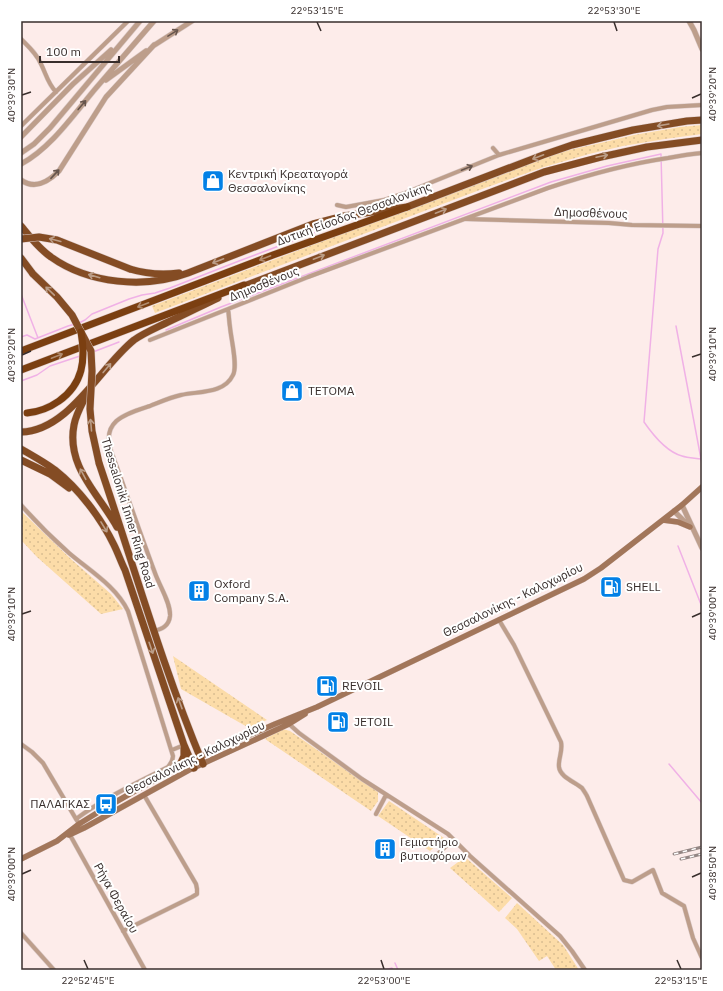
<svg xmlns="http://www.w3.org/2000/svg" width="723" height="991" viewBox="0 0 723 991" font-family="'IBM Plex Sans',sans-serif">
	<defs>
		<pattern id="grass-dots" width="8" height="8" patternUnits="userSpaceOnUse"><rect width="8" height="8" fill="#fcdca8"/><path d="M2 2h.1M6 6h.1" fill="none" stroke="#d9bd91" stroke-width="1.8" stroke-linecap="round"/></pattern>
	</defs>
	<rect width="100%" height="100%" fill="#fdecea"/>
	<path fill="url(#grass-dots)" d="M702,125V134L665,139L623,146L589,154L544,167L485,188L155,313L152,306L515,168L560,152L592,145L634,135L680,127Z
		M21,511L72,560L111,594L123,609L101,614L37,557L21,540Z
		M173,656L267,720L249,728L181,689Z
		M283,729L290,731L378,792V801L371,811L265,739Z
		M389,801L444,838L430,851L378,816Z
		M465,857L512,898L499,912L450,868Z
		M517,903L563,945L579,970H556L547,956L539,961L517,929L505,918Z"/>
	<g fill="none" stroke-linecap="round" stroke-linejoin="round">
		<path stroke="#f0b1e6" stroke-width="1.5" d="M21,294L38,338
			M79,323L85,320L92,314L129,299L142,295L155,293L170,288L239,261L335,225
			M676,326L701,459
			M166,330L221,307L551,182L607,166L661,154L663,233L658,249L644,422C653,435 667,452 682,456C688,458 695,458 701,459L702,465
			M21,337L27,335L35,339L68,326L75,324
			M93,352L119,342
			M21,381L37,375L50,366L80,356
			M678,546L702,607
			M669,764L702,803
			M395,963L398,970
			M384,970L392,968L393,970"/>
		<g stroke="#dacac8" stroke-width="5">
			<path id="minor" d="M21,39C29,47 37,54 41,64C46,74 48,84 56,92
				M21,126L128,21
				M493,148L499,155L652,110L667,107L702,105
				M337,205L346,207L384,200L405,193L499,155
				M467,219L609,223L632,225L702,226
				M150,340L228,309
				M21,505C36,522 52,538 69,553C90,571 116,586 128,611L173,756C173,761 171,763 168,767C137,783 104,798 76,819L81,826
				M499,620L514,645L561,742C563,752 558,758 559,767C560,777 575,782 582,788C584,791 586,794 587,796L624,880L632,882L653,870L662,893L684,906L693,938L702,958
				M154,631C162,629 169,626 170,616C171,603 159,585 155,573C140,533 126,492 111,451C101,420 126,414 150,406C160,402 171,397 181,395C199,391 224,394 233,375C238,366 231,339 230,327C229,321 229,315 228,309L308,277L548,188C587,175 627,164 668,158C679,156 691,154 702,153
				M289,724L299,733L362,779L448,834L470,856L560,936L572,951L585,970
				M21,744L32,752L43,763L76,819
				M172,750L184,745
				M376,814L386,795
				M70,835L145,970
				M435,857L453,839
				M123,931L192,897L197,894V889L196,884L144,795
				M21,933L54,970"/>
		</g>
		<g stroke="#dacac8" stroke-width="6">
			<path id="tertiary" d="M689,21L694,30L702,49
				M153,46L192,21
				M106,80L146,51
				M21,137L73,84L111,50
				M21,153L34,144L50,128L140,21
				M21,164C51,148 74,114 96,88C115,66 135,43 154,21
				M21,180C35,190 48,182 59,171L106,97L154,45
				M682,505L702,548
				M674,511L689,526"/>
		</g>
		<g stroke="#dacac8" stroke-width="6">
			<path id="secondary" d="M663,520L678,522L690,527
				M69,835L84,828L189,770L289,724L305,714
				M21,859L57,841L79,824L100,811L140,788L179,767L200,757L275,724L317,707L584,579L601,568L682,505L702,487"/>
		</g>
		<g stroke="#dacac8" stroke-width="8">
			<path id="trunk" d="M21,226C30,237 39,249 51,257C89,284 145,289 188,273L313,224L344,216L407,207L543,155L572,145L633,130L687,121L702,120
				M21,258L33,274
				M130,269C146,274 162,275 179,273
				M239,288L544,172L601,157L647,147L702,140
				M87,394C82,404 76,414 74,425C66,467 99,494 117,527
				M21,432C69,431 100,367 134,340C144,333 156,328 166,323C184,315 201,306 218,298
				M21,449C33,456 44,462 55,470C79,489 101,518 114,545C118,553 121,562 125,570L184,745L194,768
				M21,460L50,474L69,488
				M99,463C133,563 162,666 203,764
				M179,767L184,756V749"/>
		</g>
		<g stroke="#dacac8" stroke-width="8">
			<path id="motorway" d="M21,351L273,255L407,207
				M21,370L244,285"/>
		</g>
		<use href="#minor" stroke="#bd9e8b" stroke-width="4"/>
		<use href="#tertiary" stroke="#bd9e8b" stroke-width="5"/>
		<use href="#secondary" stroke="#a2765a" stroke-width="5.5"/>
		<use href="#trunk" stroke="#844c24" stroke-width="7"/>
		<use href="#motorway" stroke="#7b3f11" stroke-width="7"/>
		<g stroke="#938684" stroke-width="3">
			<path id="rail" d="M674,854L702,847
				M681,859L702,854"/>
		</g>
		<use href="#rail" stroke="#fff" stroke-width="1.5" stroke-dasharray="4.5" stroke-linecap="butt"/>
		<g stroke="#dacac8" stroke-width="8" stroke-linecap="butt">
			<path id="trunk-bridge" d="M21,239L39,237L57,240L130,269
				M33,274L57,297L72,315L91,351L92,371L90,409L92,431L99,463"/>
		</g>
		<g stroke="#dacac8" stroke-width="8" stroke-linecap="butt">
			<path id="motorway-bridge" d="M27,413C39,412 49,408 59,401C83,384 86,360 81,332"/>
		</g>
		<use href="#trunk-bridge" stroke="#844c24" stroke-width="7"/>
		<use href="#motorway-bridge" stroke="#7b3f11" stroke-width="7"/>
	</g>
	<defs><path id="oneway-shaft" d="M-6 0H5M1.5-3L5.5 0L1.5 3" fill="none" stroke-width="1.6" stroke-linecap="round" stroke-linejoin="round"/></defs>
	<g stroke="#67554d">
		<use href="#oneway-shaft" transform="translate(173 33) rotate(-32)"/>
		<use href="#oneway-shaft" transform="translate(82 105) rotate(-50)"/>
		<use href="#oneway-shaft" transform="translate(467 168) rotate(-22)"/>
		<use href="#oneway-shaft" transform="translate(55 174) rotate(-47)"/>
	</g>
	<g stroke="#bb9d87">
		<use href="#oneway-shaft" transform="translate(663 125) rotate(170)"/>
		<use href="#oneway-shaft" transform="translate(602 156) rotate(-12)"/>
		<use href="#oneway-shaft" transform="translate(538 157) rotate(159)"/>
		<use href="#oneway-shaft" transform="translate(441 211) rotate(-21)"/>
		<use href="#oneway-shaft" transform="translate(55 240) rotate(-166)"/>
		<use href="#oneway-shaft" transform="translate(319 257) rotate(-21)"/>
		<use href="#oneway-shaft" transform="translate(218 261) rotate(159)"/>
		<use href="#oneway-shaft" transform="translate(94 276) rotate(-164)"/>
		<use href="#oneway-shaft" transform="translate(50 291) rotate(-136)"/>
		<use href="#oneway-shaft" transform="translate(107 368) rotate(-50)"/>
		<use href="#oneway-shaft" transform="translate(91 425) rotate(-95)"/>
		<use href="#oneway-shaft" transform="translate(83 474) rotate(-118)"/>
		<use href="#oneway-shaft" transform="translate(104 527) rotate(59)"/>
		<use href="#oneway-shaft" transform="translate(151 648) rotate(71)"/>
		<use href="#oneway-shaft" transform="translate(180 703) rotate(-110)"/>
	</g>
	<g stroke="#b08c70">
		<use href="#oneway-shaft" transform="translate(265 258) rotate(159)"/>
		<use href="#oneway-shaft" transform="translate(143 305) rotate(159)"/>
		<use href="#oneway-shaft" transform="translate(57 356) rotate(-21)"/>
	</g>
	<path fill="none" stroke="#382e2c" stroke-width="1.5" d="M317,22L321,31M614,22L617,31M22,95L31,92M692,98L701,94M22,355L31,351M692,357L701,354M22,614L31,611M692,617L701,613M22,874L31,870M692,877L701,873M84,960L88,969M381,960L384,969M677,960L681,969"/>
	<defs>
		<g id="shop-square" transform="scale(1.15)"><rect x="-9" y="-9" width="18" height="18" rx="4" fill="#0280e6" stroke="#fff"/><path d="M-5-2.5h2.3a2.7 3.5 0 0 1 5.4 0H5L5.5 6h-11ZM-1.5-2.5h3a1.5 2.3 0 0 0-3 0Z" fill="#fff"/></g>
		<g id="fuel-square" transform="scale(1.15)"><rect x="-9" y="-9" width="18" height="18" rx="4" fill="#0280e6" stroke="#fff"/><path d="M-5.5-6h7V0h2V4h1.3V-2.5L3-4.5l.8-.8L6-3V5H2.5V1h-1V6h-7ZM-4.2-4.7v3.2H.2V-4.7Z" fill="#fff"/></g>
		<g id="building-square" transform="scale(1.15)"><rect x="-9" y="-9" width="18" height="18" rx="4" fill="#0280e6" stroke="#fff"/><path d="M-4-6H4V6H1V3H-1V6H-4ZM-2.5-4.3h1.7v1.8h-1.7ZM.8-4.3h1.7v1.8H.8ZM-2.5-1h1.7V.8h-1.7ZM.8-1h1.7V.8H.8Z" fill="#fff"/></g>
		<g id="bus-square" transform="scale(1.15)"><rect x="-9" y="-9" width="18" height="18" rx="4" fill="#0280e6" stroke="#fff"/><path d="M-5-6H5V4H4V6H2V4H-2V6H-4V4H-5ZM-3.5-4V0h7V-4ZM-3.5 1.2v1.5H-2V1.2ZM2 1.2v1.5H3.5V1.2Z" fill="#fff"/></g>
	</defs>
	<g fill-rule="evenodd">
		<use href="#shop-square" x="213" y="181"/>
		<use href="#shop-square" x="292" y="391"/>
		<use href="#fuel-square" x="611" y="587"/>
		<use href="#building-square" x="199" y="591"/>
		<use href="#fuel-square" x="327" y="686"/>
		<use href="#fuel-square" x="338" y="722"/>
		<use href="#bus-square" x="106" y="804"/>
		<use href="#building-square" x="385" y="849"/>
	</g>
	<g text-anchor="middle" stroke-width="4" stroke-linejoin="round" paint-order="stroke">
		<g font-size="12" fill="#382e2c" stroke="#fff" text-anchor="start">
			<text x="228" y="178">Κεντρική Κρεαταγορά<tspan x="228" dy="14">Θεσσαλονίκης</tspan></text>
			<text x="308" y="395">TETOMA</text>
			<text x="214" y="588">Oxford<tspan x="214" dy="14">Company S.A.</tspan></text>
			<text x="626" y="591">SHELL</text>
			<text x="342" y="690">REVOIL</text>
			<text x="354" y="726">JETOIL</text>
			<text x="90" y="808" text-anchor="end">ΠΑΛΑΓΚΑΣ</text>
			<text x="400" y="846">Γεμιστήριο<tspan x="400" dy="14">βυτιοφόρων</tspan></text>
		</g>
		<g font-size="12" fill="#382e2c" stroke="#fff">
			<text transform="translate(591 213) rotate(2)" y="4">Δημοσθένους</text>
			<text transform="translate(354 214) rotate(-20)" y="4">Δυτική Είσοδος Θεσσαλονίκης</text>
			<text transform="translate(264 284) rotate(-22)" y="4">Δημοσθένους</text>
			<text transform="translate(128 513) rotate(73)" y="4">Thessaloniki Inner Ring Road</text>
			<text transform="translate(513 600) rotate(-26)" y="4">Θεσσαλονίκης - Καλοχωρίου</text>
			<text transform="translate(195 758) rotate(-26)" y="4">Θεσσαλονίκης - Καλοχωρίου</text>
			<text transform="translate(116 898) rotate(61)" y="4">Ρήγα Φεραίου</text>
		</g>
	</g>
	<rect width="723" height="991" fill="none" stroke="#ffffff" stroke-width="44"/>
	<path d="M40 56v6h79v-6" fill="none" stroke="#382e2c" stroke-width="2"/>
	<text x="46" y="56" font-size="12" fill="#382e2c" stroke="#ffffff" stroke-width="3" paint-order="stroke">100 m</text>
	<rect x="22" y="22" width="679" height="947" fill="none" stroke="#382e2c" stroke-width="1.5"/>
	<g font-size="10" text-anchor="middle" fill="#382e2c">
		<text x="317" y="14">22°53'15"E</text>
		<text x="614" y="14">22°53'30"E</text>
		<text transform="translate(712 94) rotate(-90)" y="4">40°39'20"N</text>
		<text transform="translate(11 95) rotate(-90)" y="4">40°39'30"N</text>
		<text transform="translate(712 354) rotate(-90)" y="4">40°39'10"N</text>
		<text transform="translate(11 355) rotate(-90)" y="4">40°39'20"N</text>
		<text transform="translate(712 613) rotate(-90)" y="4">40°39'00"N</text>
		<text transform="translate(11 614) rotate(-90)" y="4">40°39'10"N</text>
		<text transform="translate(712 873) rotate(-90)" y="4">40°38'50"N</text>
		<text transform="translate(11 874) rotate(-90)" y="4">40°39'00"N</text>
		<text x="88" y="984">22°52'45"E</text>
		<text x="384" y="984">22°53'00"E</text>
		<text x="681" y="984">22°53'15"E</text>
	</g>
</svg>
